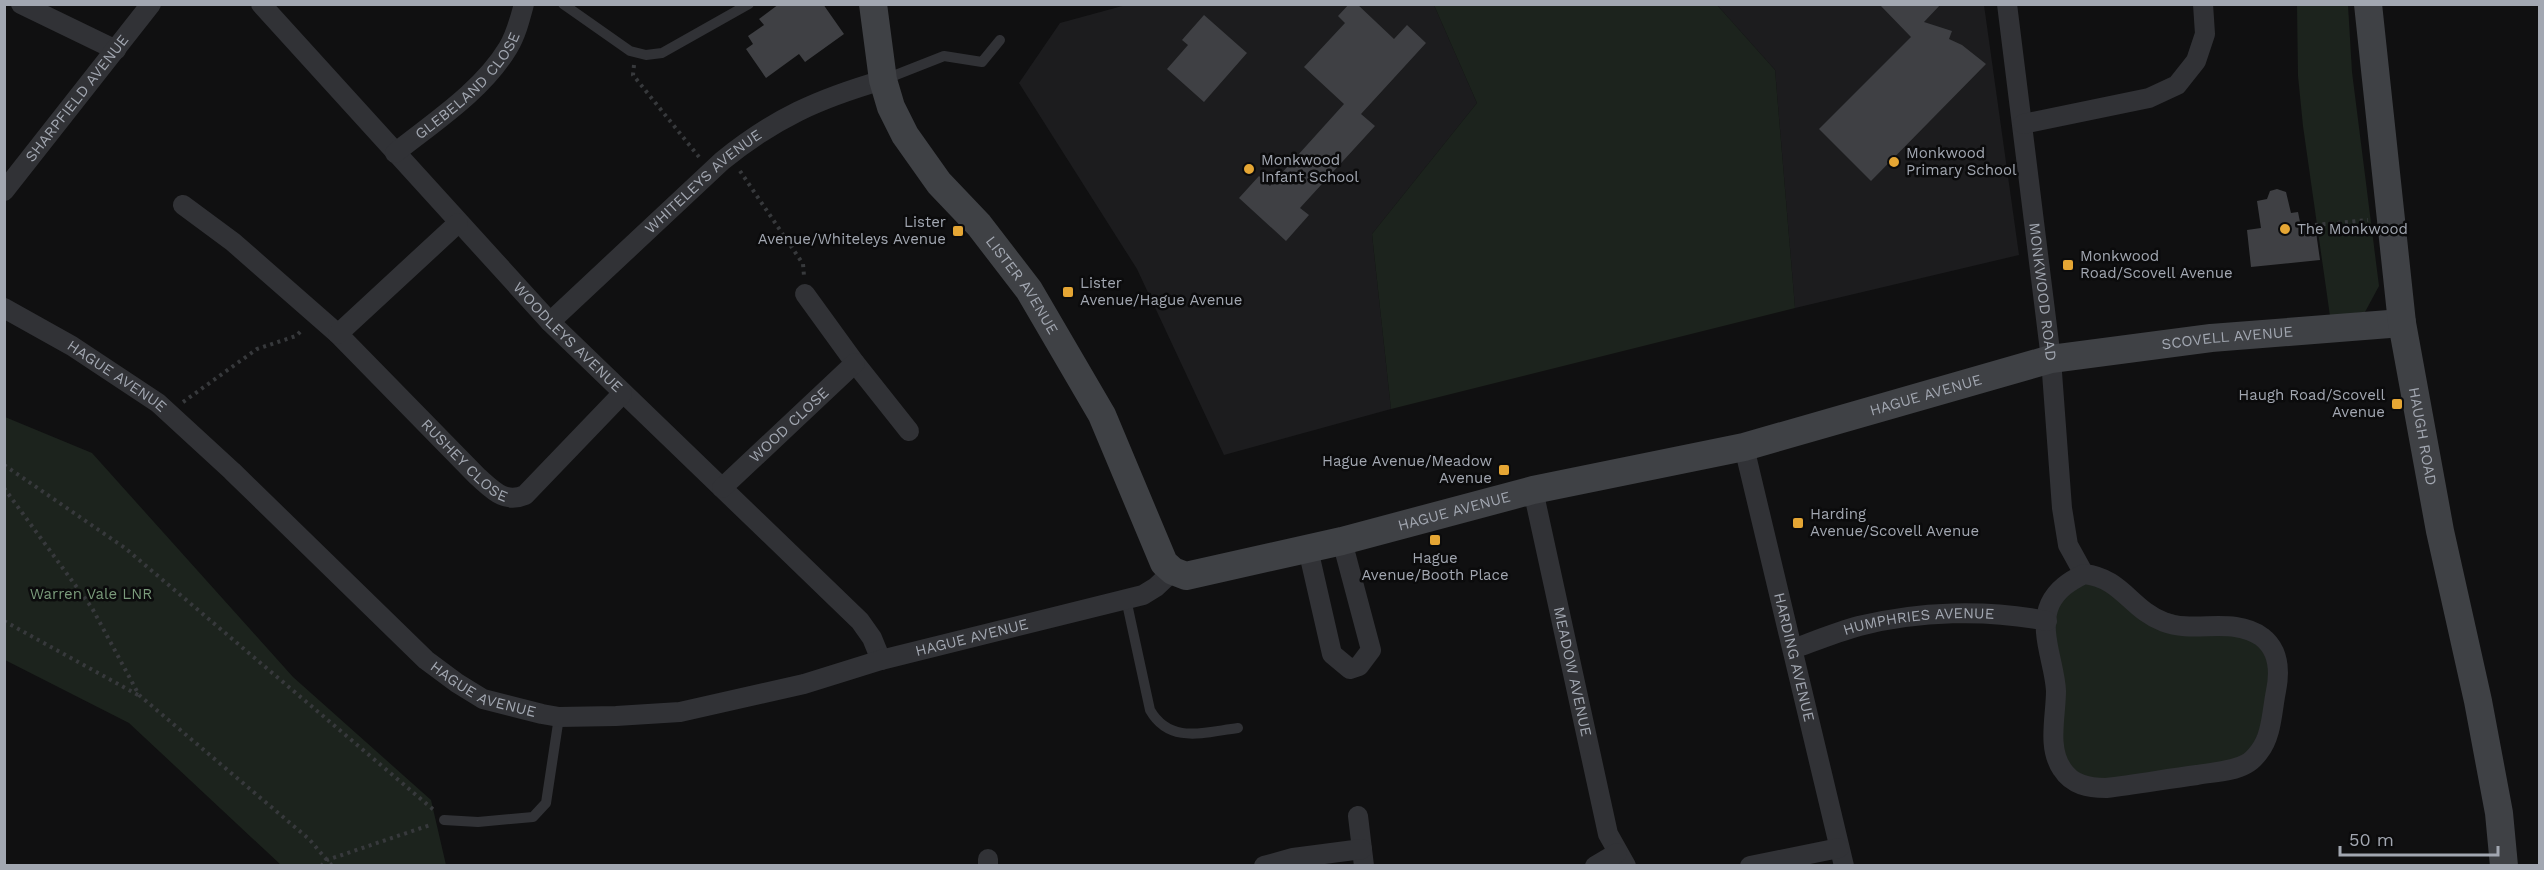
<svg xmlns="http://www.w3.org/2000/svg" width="2544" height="870" viewBox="0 0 2544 870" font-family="'Work Sans',sans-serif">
	<rect width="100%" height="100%" fill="#101011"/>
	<path fill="#1c1c1e" d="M1126,5H1434L1477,103L1372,234L1391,409L1224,455L1137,269L1019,83L1060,23Z
		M1717,5H1984L2019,255L1795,308L1775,70Z"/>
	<path fill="#1c231d" d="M1434,5H1717L1775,70L1795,308L1391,409L1372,234L1477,103Z
		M2297,5H2348L2352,72L2379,286L2365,312L2330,316L2303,126L2298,76Z
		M5,417L92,453L293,677L431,800L446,865H281L129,723L5,660Z
		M2084,574L2136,605L2261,637L2277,685L2246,764L2106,788L2062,770L2047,637L2058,592Z"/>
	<path fill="#3f4044" d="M779,4H823L844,34L805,62L799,54L766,78L746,49L753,44L748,36L764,25L759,19Z
		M1349,4H1357L1394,39L1407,25L1426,43L1361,114L1375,126L1300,208L1309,215L1286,241L1239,198L1259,176L1270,186L1344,104L1304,67L1345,23L1338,16Z
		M1879,4H1941L1924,22L1952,31L1949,39L1962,45L1986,64L1871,181L1819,129L1911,37Z
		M1204,15L1247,53L1204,102L1167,69L1188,45L1182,40Z
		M2277,189L2286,192L2291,213L2298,212L2301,227L2315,225L2320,260L2251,267L2247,230L2261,228L2257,201L2267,199L2270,191Z"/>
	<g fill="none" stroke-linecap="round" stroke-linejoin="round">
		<path stroke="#37393c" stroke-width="4" stroke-dasharray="3 4.5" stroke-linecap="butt" d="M634,65L633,75L699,157
			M740,171L803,264L804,276
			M2315,225L2368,220
			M183,402L257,349L296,336L303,329
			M4,465L125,548L435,811
			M4,488L92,608L139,695L309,839L332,866
			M4,621L138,695
			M321,866L327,860L430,825"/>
		<path stroke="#313236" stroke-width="10" d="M563,4L630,51L646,55L662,53L749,4
			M883,80L944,56L982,62L1000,40
			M1126,599L1150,710C1170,745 1205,732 1238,728
			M444,820L478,822L533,817L546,803L559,717"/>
		<g stroke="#313236" stroke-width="20">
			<path d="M21,4L116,50"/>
			<path id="s1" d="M261,4L550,322L860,621L872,638L881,660"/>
			<path id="s2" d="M2007,4L2051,359L2062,508L2068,545L2084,574"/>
			<path d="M2023,124L2149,98L2177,85L2196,61L2205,34L2203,4"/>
			<path id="s3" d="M395,153C434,122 482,91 508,48C516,35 520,19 524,4"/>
			<path id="s4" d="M4,191L151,4"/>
			<path id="s5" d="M183,205L233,242L338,334L477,476C492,489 504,504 525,495L622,394"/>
			<path d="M805,294L855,363L909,431"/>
			<path id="s6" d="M4,308L72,346L158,403L232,471L426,660L457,683L483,699L542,714L559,717L616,716L680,712L804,684L881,660L1143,595L1156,587L1173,571"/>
			<path id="s7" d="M550,322L722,161C775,118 818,99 883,80"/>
			<path d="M338,334L458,223"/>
			<path id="s8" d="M1744,447L1844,866"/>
			<path id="s9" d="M722,488L855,363"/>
			<path id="s10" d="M1533,490L1608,834L1626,866"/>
			<path d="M1308,549L1332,654L1350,669L1359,666L1371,650L1342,541"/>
			<path d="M2084,574C2122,578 2130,609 2164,622C2195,634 2233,616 2262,637C2279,650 2280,671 2276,691C2272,710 2272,736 2259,752C2256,756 2250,762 2246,764C2232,772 2212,772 2197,775C2167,779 2137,784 2106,788C2089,788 2072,785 2062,769C2047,747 2056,716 2056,691C2055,664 2038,631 2050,604C2057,589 2070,581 2084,574Z"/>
			<path id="s11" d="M1793,649C1815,641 1837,632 1859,626C1919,611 1986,609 2047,621"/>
			<path d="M1358,816L1364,866"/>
			<path d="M988,859V866"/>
			<path d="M1264,866L1293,858L1362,849"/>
			<path d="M1595,866L1617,853"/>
			<path d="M1750,866L1839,848"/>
		</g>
		<g stroke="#3f4145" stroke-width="28">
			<path id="s12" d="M873,4L883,80L891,107L905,135L939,183L979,225L1029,290L1102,415L1164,563L1173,571L1186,576L1342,541L1533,490L1744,447L2051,359L2211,338L2402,323"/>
			<path id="s13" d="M2368,4L2402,323L2440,531L2478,701L2499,813L2504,866"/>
		</g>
	</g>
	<g fill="#e5a634" stroke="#0b0b0c" stroke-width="2">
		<circle cx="1894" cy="162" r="6"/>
		<circle cx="1249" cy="169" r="6"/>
		<circle cx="2285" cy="229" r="6"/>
		<rect x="952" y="225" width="12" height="12" rx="3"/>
		<rect x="2062" y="259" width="12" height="12" rx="3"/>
		<rect x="1062" y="286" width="12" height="12" rx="3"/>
		<rect x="2391" y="398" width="12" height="12" rx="3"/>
		<rect x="1498" y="464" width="12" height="12" rx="3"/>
		<rect x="1792" y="517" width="12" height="12" rx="3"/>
		<rect x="1429" y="534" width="12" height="12" rx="3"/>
	</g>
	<g text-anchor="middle" stroke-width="5" stroke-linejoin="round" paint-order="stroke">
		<g font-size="15" fill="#a2a7b1" stroke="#0b0b0c">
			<text dy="5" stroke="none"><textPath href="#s3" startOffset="100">GLEBELAND CLOSE</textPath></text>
			<text dy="5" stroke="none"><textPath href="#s4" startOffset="118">SHARPFIELD AVENUE</textPath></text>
			<text dy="5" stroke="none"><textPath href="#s7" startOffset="208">WHITELEYS AVENUE</textPath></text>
			<text dy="5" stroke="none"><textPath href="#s12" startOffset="327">LISTER AVENUE</textPath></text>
			<text dy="5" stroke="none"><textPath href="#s2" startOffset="290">MONKWOOD ROAD</textPath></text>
			<text dy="5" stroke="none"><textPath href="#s1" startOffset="453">WOODLEYS AVENUE</textPath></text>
			<text dy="5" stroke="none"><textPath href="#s12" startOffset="1736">SCOVELL AVENUE</textPath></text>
			<text dy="5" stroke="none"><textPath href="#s6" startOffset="132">HAGUE AVENUE</textPath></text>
			<text dy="5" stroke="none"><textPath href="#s12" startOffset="1428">HAGUE AVENUE</textPath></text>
			<text dy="5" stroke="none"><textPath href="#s9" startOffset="92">WOOD CLOSE</textPath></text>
			<text dy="5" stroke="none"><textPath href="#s13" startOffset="436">HAUGH ROAD</textPath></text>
			<text dy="5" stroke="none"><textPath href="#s5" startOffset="381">RUSHEY CLOSE</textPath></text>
			<text dy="5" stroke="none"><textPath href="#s12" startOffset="942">HAGUE AVENUE</textPath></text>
			<text dy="5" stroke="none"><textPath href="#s11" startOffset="130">HUMPHRIES AVENUE</textPath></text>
			<text dy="5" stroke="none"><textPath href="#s6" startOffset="1122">HAGUE AVENUE</textPath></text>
			<text dy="5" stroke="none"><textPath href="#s8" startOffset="216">HARDING AVENUE</textPath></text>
			<text dy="5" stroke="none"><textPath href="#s10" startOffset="186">MEADOW AVENUE</textPath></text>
			<text dy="5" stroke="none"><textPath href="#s6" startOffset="618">HAGUE AVENUE</textPath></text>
		</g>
		<g font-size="15" fill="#a2a7b1" stroke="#0b0b0c" text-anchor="start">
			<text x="1906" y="158">Monkwood<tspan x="1906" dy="17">Primary School</tspan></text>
			<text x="1261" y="165">Monkwood<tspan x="1261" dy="17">Infant School</tspan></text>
			<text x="946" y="227" text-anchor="end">Lister<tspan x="946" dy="17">Avenue/Whiteleys Avenue</tspan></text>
			<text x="2297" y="234">The Monkwood</text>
			<text x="2080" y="261">Monkwood<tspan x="2080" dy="17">Road/Scovell Avenue</tspan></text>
			<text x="1080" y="288">Lister<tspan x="1080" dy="17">Avenue/Hague Avenue</tspan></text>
			<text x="2385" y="400" text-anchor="end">Haugh Road/Scovell<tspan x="2385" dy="17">Avenue</tspan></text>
			<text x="1492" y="466" text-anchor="end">Hague Avenue/Meadow<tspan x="1492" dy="17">Avenue</tspan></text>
			<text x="1810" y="519">Harding<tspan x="1810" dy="17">Avenue/Scovell Avenue</tspan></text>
			<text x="1435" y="563" text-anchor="middle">Hague<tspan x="1435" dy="17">Avenue/Booth Place</tspan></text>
		</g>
		<g font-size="15" fill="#7a9b7b" stroke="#0b0b0c">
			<text x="91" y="599">Warren Vale LNR</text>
		</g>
	</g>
	<rect width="2544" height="870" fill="none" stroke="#a2a7b1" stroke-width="12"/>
	<path d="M2340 846v9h158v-9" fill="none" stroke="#a2a7b1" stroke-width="3"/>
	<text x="2349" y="846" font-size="18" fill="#a2a7b1" stroke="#0b0b0c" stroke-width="4.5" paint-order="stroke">50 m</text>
</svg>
